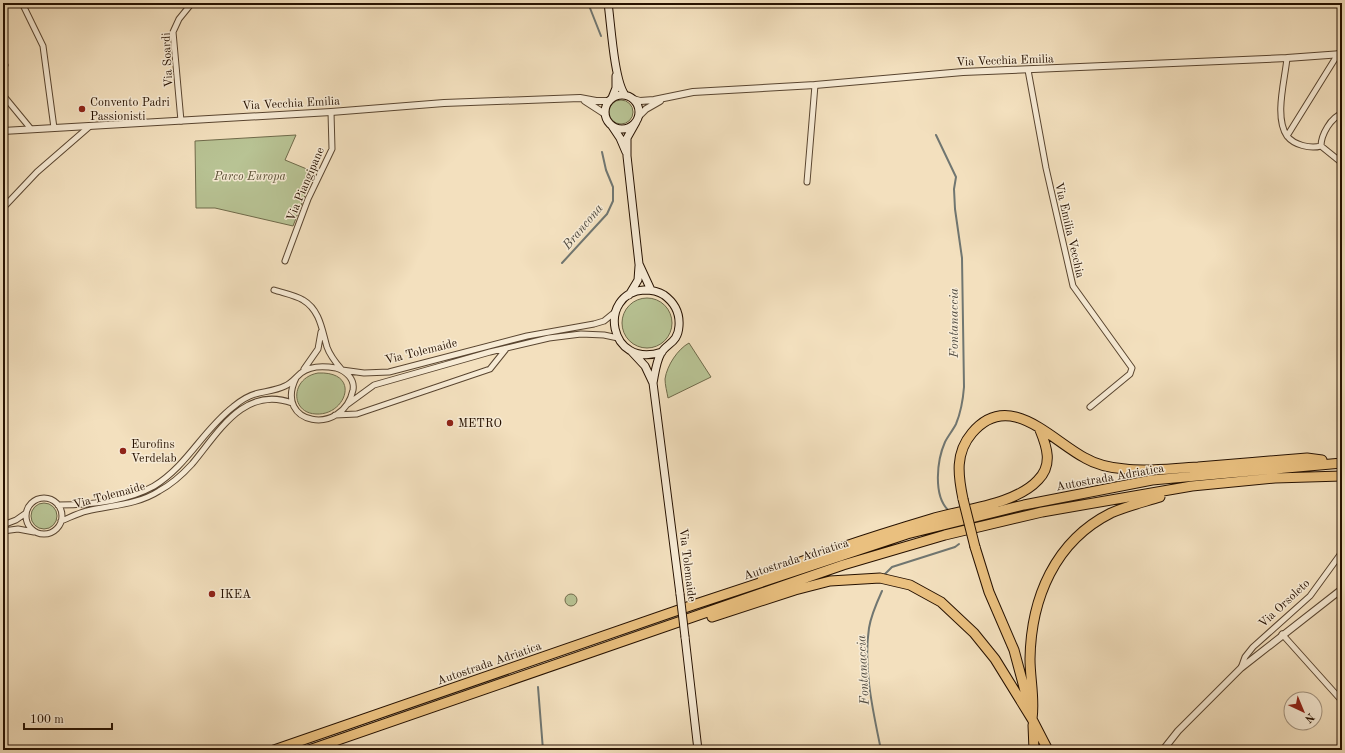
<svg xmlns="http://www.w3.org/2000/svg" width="1345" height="753" viewBox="0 0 1345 753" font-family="'Old Standard TT',serif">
	<rect width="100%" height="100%" fill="#f3e0be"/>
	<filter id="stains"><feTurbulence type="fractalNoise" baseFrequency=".005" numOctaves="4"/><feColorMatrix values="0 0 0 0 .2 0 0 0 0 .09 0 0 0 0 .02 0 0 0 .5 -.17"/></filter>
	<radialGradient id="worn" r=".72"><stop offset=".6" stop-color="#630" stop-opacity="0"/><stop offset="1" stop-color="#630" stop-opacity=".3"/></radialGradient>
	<path fill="#b8c394" stroke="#6f6a4a" d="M609 112a12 12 0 1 1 24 0a12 12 0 1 1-24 0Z
		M296,135L285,160L314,172L293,226L215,208H196L195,141Z
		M622 323a25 25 0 1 1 50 0a25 25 0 1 1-50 0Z
		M689,343L711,377L668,398C667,392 665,385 665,379C667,365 678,349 689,343Z
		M318,373C362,371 346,416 316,414C290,413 290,378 318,373Z
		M31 516a13 13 0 1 1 26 0a13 13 0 1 1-26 0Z
		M565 600a6 6 0 1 1 12 0a6 6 0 1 1-12 0Z"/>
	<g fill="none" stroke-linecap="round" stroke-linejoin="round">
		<path stroke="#707671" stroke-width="2" d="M588,3L601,36
			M936,135L956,177L954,189L955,209L962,258L964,387C963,400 961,412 956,424C953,430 948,436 945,442C937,460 933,495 948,510
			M562,263L607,214L613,201V187L606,170L602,152
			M885,574L892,567L955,547L959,544
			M538,687L543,750
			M881,750C873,711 863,668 869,628C871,615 877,602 882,591"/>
		<g stroke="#594530" stroke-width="7">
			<path id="minor" d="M22,3L43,46L54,128
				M1313,3H1321
				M1287,58C1285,80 1274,117 1287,136L1338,54
				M3,66L5,65
				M1028,70L1046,168L1073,286L1132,368L1130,374L1090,407
				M3,95L31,129
				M181,121L173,32L179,19L192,3
				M1287,136C1294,145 1310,149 1321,146
				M1321,146C1321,135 1331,117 1342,114
				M1321,146L1342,163
				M807,182L815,85
				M3,208L37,172L90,126
				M285,261L308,199L332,149L331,112
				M274,290C283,293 295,295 303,300C320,310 322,330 327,347C330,356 336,363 342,370L364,373L389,372L527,336L594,324L604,321L615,312
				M304,369L318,349L321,332
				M348,404L374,385L490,352L549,338L581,334L604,335L618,338
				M335,415L357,414L490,369L506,349
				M26 516a18 18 0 1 1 36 0a18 18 0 1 1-36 0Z
				M58,505C90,505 125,502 154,486C187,466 203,430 233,407C240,401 249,395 259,393C268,391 277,390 285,386C292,383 296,377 301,373C311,365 325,366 336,368C346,371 355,379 353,390C343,437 273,425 296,378
				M61,521C69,518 78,513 87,511C112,505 137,505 159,491C172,484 182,475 192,464C218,433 244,385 292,403
				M3,525L16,520L26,513
				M3,531L18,529L34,532
				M1282,634L1342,701
				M1241,668L1245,657L1253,647L1310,596L1342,552"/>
		</g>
		<g stroke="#594530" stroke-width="8">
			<path id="tertiary" d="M633,99L640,101L654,100L693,92L815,85L963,72L1287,58L1342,54
				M585,101L605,114
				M638,117L646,109L660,101
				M3,131L331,112L444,103L580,98L596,101H609
				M1163,750L1178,731L1241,668L1342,589"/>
		</g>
		<g stroke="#261100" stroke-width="9">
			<path id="secondary" d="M608,3C611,24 614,80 625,95
				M605 112a17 17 0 1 1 34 0a17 17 0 1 1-34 0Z
				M612,98L616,88V76
				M636,122L627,138V156L639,264L651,290
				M612,126L620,138L626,152
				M629,295L638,280L639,266
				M632,352L645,366L653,383L680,594
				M653,383C655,373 656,362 661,353C667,343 678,343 679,326C680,313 675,303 664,295C658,291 651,290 644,290C597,293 608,370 662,352
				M685,637L698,750"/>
		</g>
		<g stroke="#261100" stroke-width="11">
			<path id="motorway" d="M963,499C958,475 955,453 972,433C1009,389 1051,440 1085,458C1097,465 1111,468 1125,469C1149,472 1174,468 1198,467C1234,464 1271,461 1307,458L1322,460
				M975,547L989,592L1014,650L1029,706
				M762,577C817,554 874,536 931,519C963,509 1015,505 1038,480C1053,465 1047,447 1040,430
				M712,617L795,590L830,581L880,578L910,585L941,602L974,633L995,659L1032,719L1048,750
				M1032,719C1035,699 1030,679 1030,659C1031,598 1055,541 1111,513C1127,506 1144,502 1160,497
				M1033,725L1034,750
				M274,750L693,605L907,534L1024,505L1152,480L1342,463
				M309,750L843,565L945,535L1042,512L1192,486L1275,478L1342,476"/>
		</g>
		<use href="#minor" stroke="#f7ebd5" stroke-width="5"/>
		<use href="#tertiary" stroke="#f7ebd5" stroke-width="6"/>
		<use href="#secondary" stroke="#f7ebd5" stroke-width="7"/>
		<use href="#motorway" stroke="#eac07f" stroke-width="9"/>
		<g stroke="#261100" stroke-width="9" stroke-linecap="butt">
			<path id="secondary-bridge" d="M680,594L685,637"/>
		</g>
		<g stroke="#261100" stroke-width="11" stroke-linecap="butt">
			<path id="motorway-bridge" d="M963,499L975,547"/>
		</g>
		<use href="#secondary-bridge" stroke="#f7ebd5" stroke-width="7"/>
		<use href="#motorway-bridge" stroke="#eac07f" stroke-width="9"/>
	</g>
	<g fill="#8f2418" stroke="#f7ebd5" stroke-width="1.5">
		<circle cx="82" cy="109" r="4"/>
		<circle cx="450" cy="423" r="4"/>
		<circle cx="123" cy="451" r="4"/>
		<circle cx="212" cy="594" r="4"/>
	</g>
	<g text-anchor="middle" stroke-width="3" stroke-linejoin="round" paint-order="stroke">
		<g font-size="12" fill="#261100" stroke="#f7ebd5">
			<text transform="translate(167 60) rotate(-93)" y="4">Via Soardi</text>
			<text transform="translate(1005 60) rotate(-2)" y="4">Via Vecchia Emilia</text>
			<text transform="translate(291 103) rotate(-3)" y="4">Via Vecchia Emilia</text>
			<text transform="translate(305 184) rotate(-67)" y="4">Via Piangipane</text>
			<text transform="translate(1070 230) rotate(77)" y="4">Via Emilia Vecchia</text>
			<text transform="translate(421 351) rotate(-14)" y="4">Via Tolemaide</text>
			<text transform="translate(1110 477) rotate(-10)" y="4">Autostrada Adriatica</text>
			<text transform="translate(109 495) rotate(-15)" y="4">Via Tolemaide</text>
			<text transform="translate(796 559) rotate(-18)" y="4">Autostrada Adriatica</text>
			<text transform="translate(688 565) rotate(83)" y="4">Via Tolemaide</text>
			<text transform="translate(1284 603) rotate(-43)" y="4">Via Orsoleto</text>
			<text transform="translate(489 663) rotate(-19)" y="4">Autostrada Adriatica</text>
		</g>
		<g font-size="12" fill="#261100" stroke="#f7ebd5" text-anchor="start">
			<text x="90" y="106">Convento Padri<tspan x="90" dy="14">Passionisti</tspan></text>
			<text x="458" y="427">METRO</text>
			<text x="131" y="448">Eurofins<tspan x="131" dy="14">Verdelab</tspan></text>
			<text x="220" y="598">IKEA</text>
		</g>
		<g font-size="12" font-style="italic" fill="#594f34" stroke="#f7ebd5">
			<text x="250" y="180">Parco Europa</text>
		</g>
		<g font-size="13" font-style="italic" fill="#514c42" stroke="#f7ebd5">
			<text transform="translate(582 226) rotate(-50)" y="5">Brancona</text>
			<text transform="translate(953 323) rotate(-90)" y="5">Fontanaccia</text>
			<text transform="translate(862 670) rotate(-93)" y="5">Fontanaccia</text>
		</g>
	</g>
	<rect width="1345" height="753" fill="none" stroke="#f3e0be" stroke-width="16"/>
	<rect x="4" y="4" width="1337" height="745" fill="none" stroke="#261100" stroke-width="2"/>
	<rect x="8" y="8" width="1329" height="737" fill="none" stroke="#261100"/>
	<g transform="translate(1303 711) rotate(136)"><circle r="19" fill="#f7ebd5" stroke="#a39480"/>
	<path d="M0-3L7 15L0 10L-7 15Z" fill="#8f2418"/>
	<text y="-6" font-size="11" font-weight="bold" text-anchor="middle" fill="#261100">N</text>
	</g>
	<path d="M24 723v6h88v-6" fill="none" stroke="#261100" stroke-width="2"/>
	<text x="30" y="723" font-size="12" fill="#261100" stroke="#f7ebd5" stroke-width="3" paint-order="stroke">100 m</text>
	<rect width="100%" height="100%" filter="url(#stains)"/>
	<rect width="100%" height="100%" fill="url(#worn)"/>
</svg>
